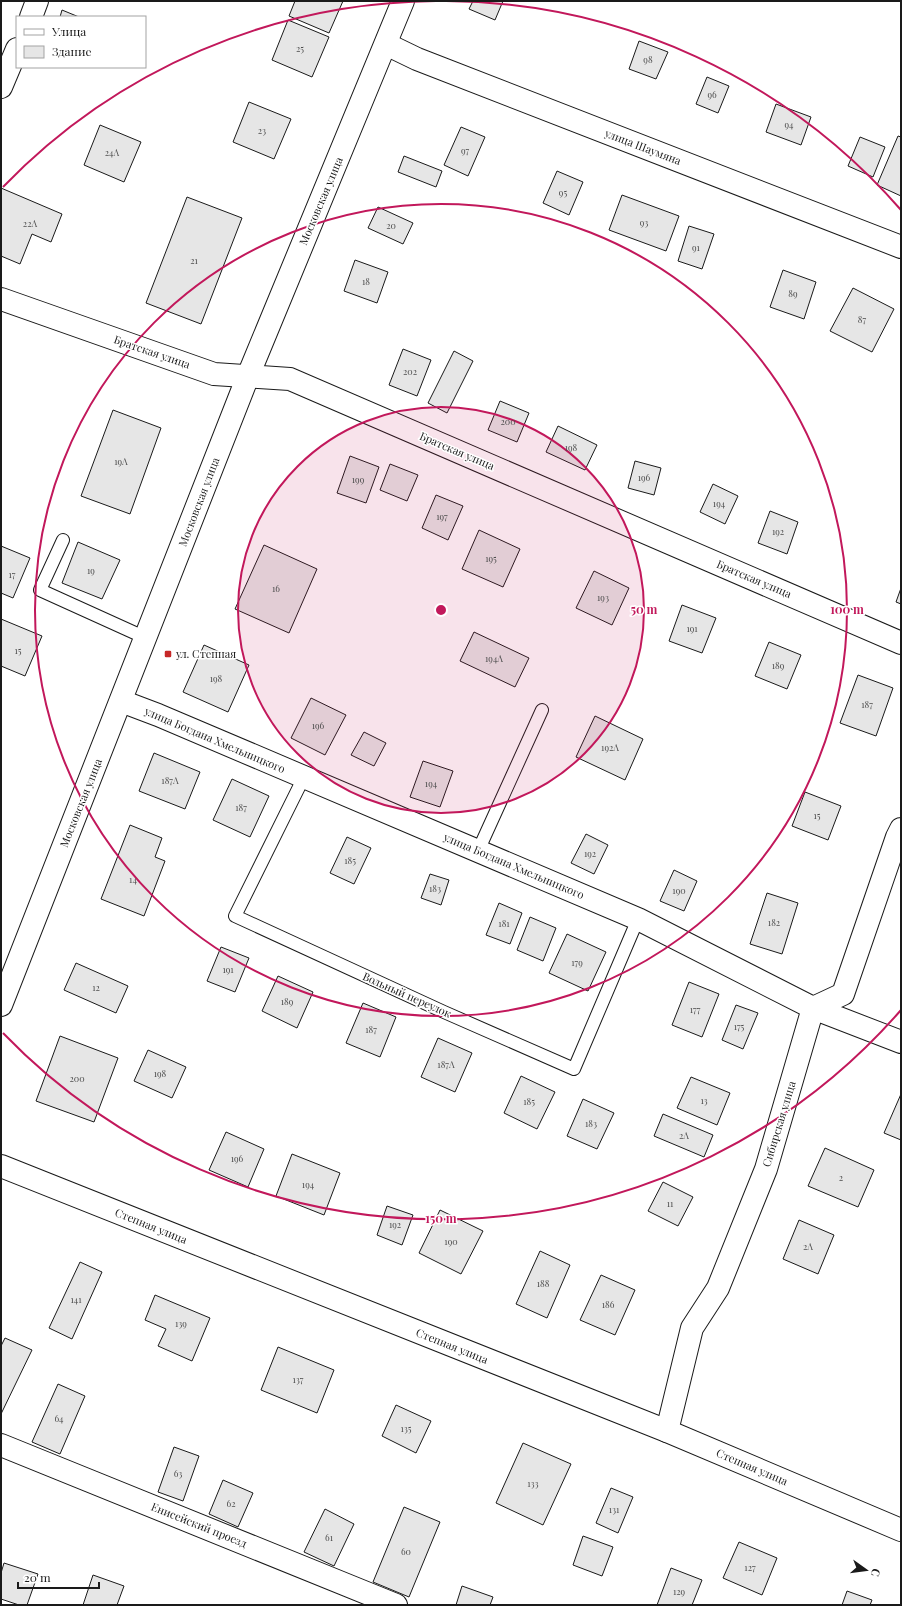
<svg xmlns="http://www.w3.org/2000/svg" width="902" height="1606" viewBox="0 0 902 1606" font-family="'Playfair Display',serif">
	<rect width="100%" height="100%" fill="#fff"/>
	<path fill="#e6e6e6" stroke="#1a1a1a" d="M295,1H343L329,33L289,16Z
		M473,1H503L495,20L469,9Z
		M62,10L79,17H60Z
		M288,20L329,37L312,77L272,60Z
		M639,41L668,52L656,79L629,69Z
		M707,77L729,86L718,113L696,104Z
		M249,102L291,119L274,159L233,142Z
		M776,104L811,117L801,145L766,132Z
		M100,125L141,142L124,182L84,165Z
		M461,127L485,137L468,176L444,165Z
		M898,136L901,137V196L877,185Z
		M860,137L885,147L873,177L848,166Z
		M404,156L442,171L436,187L398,172Z
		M557,171L583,182L569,215L543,203Z
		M1,188L62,214L51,242L32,234L20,264L1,256Z
		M622,195L679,216L666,251L609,230Z
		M187,197L242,218L201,324L146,303Z
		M378,207L413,223L403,244L368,228Z
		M689,226L714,234L702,269L678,261Z
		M355,260L388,272L377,303L344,291Z
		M783,270L816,282L804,319L770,307Z
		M853,288L894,309L872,352L830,331Z
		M403,349L431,360L417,396L389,385Z
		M454,351L473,361L447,413L428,403Z
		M500,401L529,413L517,442L488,430Z
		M113,410L161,428L130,514L81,496Z
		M558,426L597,445L585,470L546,452Z
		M350,456L379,467L366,503L337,493Z
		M635,461L661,468L654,495L628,488Z
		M390,464L418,475L407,501L380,490Z
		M713,484L738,496L725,524L700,512Z
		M436,495L463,506L448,540L422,528Z
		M770,511L798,522L787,554L758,543Z
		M479,530L520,549L503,587L462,569Z
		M78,542L120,560L102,599L62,583Z
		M264,545L317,569L289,633L235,609Z
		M1,546L30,558L13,598L1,593Z
		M594,571L629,588L612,625L576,608Z
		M901,588V604L896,602Z
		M682,605L716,618L702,653L669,641Z
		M1,619L42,636L25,676L1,666Z
		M474,632L529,658L515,687L460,661Z
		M769,642L801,655L787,689L755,676Z
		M204,645L249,665L228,712L183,692Z
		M858,675L893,688L876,736L840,723Z
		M311,698L346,715L325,755L291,738Z
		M595,716L643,739L625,780L576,757Z
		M364,732L386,743L374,766L351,755Z
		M154,753L200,772L185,809L139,791Z
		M423,761L453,771L440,807L410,797Z
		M232,779L269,796L250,837L213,820Z
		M805,792L841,806L828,840L792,826Z
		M130,825L162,838L155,857L165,861L144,916L101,899Z
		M586,834L608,845L594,874L571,863Z
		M347,837L371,848L354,884L330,873Z
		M674,870L697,881L684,911L660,901Z
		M430,874L449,880L441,905L421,898Z
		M767,893L798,903L782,954L750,944Z
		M499,903L522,913L510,944L486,935Z
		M530,917L556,928L543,961L517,950Z
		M567,934L606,952L588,991L549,973Z
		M221,947L249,958L235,992L207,981Z
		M76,963L128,986L116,1013L64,990Z
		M278,976L313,992L297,1028L262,1011Z
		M689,982L719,994L702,1037L672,1025Z
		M363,1003L396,1017L380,1057L346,1043Z
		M736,1005L758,1013L743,1049L722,1040Z
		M60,1036L118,1058L94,1122L36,1101Z
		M438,1038L472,1053L455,1092L421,1077Z
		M148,1050L186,1067L172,1098L134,1081Z
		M521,1076L555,1092L537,1129L504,1113Z
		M691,1077L730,1093L717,1125L677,1108Z
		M901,1094V1140L884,1133Z
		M583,1099L614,1113L597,1149L567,1136Z
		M663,1114L713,1135L704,1157L654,1136Z
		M226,1132L264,1149L248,1187L209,1170Z
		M825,1148L874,1170L858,1207L808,1186Z
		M292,1154L340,1173L324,1215L276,1196Z
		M663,1182L693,1197L678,1226L648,1211Z
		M387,1206L413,1215L402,1245L377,1235Z
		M440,1210L483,1231L461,1274L419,1253Z
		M799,1220L834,1235L818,1274L783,1259Z
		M540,1251L570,1265L547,1318L516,1304Z
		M80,1262L102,1272L72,1339L49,1328Z
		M601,1275L635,1290L615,1335L580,1320Z
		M155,1295L210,1318L192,1361L158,1346L166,1329L145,1320Z
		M5,1338L32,1350L1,1414V1346Z
		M278,1347L334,1370L317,1413L261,1390Z
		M58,1384L85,1396L60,1454L32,1442Z
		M396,1405L431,1421L416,1453L382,1436Z
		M523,1443L571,1464L543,1525L496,1503Z
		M174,1447L199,1456L183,1501L158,1492Z
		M223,1480L253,1493L238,1527L209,1514Z
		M611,1488L633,1497L618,1533L596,1523Z
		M404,1507L440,1522L409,1597L373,1582Z
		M325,1509L354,1524L334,1566L304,1552Z
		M583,1536L613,1547L602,1576L573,1565Z
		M739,1542L777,1558L762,1595L723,1578Z
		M4,1563L38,1574L27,1605H19L1,1599V1573Z
		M671,1568L702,1580L692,1605H657Z
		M93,1575L124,1586L117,1605H83Z
		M462,1586L493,1597L490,1605H456Z
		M847,1591L872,1600L870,1605H842Z"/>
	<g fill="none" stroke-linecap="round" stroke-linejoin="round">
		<g stroke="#1a1a1a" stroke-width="14">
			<path id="lane" d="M63,540L40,590L146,638
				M304,777L235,916L444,1012L574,1069L638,919
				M478,851L542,710"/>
		</g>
		<g stroke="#1a1a1a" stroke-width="24">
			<path id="street" d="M31,17L37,1
				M386,44L417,59L901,247
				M1,87L17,49
				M1,299L214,374L290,379L901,643
				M121,701L158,715L638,919L813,1008L901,1042
				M667,1431L692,1328L718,1288L766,1169L813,1008L843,994L897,837L901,829
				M1,1445L396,1605"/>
		</g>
		<g stroke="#1a1a1a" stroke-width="24">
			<path id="secondary" d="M1,1005L248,376L403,1
				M1,1166L667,1431L901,1530"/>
		</g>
		<use href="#lane" stroke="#fff" stroke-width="12"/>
		<use href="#street" stroke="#fff" stroke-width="22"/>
		<use href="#secondary" stroke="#fff" stroke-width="22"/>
	</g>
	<circle cx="441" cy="610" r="203" fill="#c2185b" fill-opacity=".12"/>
	<g fill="none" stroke="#c2185b" stroke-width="2">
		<circle cx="441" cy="610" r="203"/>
		<circle cx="441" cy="610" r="406"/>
		<path d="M901 1010A609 609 0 0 1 3 1033M3 187A609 609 0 0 1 436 1M446 1A609 609 0 0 1 901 210"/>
	</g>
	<rect fill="#c62828" stroke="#fff" stroke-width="1.5" x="164" y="650" width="8" height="8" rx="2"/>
	<g text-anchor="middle" stroke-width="3" stroke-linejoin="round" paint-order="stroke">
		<g font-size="9" fill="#4d4d4d">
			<text x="300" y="52">25</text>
			<text x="648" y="63">98</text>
			<text x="712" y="98">96</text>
			<text x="789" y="128">94</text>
			<text x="262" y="134">23</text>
			<text x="465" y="154">97</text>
			<text x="112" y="156">24А</text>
			<text x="563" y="196">95</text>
			<text x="644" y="226">93</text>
			<text x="30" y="227">22А</text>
			<text x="391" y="229">20</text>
			<text x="696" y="251">91</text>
			<text x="194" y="264">21</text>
			<text x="366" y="285">18</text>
			<text x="793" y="297">89</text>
			<text x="862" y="323">87</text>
			<text x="410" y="375">202</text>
			<text x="508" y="425">200</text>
			<text x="571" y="451">198</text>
			<text x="121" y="465">19А</text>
			<text x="644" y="481">196</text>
			<text x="358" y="483">199</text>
			<text x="719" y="507">194</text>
			<text x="442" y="520">197</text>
			<text x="778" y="535">192</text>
			<text x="491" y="562">195</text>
			<text x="91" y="574">19</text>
			<text x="12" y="578">17</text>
			<text x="276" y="592">16</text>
			<text x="603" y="601">193</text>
			<text x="692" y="632">191</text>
			<text x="18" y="654">15</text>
			<text x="494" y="662">194А</text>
			<text x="778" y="669">189</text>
			<text x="216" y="682">198</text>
			<text x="867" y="708">187</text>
			<text x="318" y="729">196</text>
			<text x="610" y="751">192А</text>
			<text x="170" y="784">187А</text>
			<text x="431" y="787">194</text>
			<text x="241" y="811">187</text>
			<text x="817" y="819">15</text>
			<text x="590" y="857">192</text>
			<text x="350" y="864">185</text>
			<text x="133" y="883">14</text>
			<text x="435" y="892">183</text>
			<text x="679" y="894">190</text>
			<text x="774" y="926">182</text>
			<text x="504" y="927">181</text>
			<text x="577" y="966">179</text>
			<text x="228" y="973">191</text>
			<text x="96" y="991">12</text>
			<text x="287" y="1005">189</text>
			<text x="695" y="1013">177</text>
			<text x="739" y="1030">175</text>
			<text x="371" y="1033">187</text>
			<text x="446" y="1068">187А</text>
			<text x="160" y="1077">198</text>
			<text x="77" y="1082">200</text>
			<text x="704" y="1104">13</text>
			<text x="529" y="1105">185</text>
			<text x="591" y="1127">183</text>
			<text x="684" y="1139">2А</text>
			<text x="237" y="1162">196</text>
			<text x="841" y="1181">2</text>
			<text x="308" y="1188">194</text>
			<text x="670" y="1207">11</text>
			<text x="395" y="1228">192</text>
			<text x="451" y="1245">190</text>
			<text x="808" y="1250">2А</text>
			<text x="543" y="1287">188</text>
			<text x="76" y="1303">141</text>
			<text x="608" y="1308">186</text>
			<text x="181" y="1327">139</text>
			<text x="298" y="1383">137</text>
			<text x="59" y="1422">64</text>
			<text x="406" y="1432">135</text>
			<text x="178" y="1477">63</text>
			<text x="533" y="1487">133</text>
			<text x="231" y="1507">62</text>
			<text x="614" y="1513">131</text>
			<text x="329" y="1541">61</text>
			<text x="406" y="1555">60</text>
			<text x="750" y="1571">127</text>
			<text x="679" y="1595">129</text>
		</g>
		<g font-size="11" fill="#1a1a1a" stroke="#fff">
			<text transform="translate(643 147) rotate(21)" y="4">улица Шаумяна</text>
			<text transform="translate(321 201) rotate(-67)" y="4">Московская улица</text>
			<text transform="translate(152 352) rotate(19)" y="4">Братская улица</text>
			<text transform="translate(457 451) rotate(23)" y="4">Братская улица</text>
			<text transform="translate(199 502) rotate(-69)" y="4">Московская улица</text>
			<text transform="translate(754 579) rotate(23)" y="4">Братская улица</text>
			<text transform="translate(215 740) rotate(23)" y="4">улица Богдана Хмельницкого</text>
			<text transform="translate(81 803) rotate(-68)" y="4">Московская улица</text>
			<text transform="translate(514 866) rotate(23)" y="4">улица Богдана Хмельницкого</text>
			<text transform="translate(407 995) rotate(24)" y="4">Вольный переулок</text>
			<text transform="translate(779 1124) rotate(-73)" y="4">Сибирская улица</text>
			<text transform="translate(151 1226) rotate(22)" y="4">Степная улица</text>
			<text transform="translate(452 1346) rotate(22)" y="4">Степная улица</text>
			<text transform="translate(752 1467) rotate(23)" y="4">Степная улица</text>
			<text transform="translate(199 1525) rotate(22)" y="4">Енисейский проезд</text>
		</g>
		<g font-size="11" fill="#1a1a1a" stroke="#fff" text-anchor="start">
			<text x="176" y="658">ул. Степная</text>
		</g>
	</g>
	<circle cx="441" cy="610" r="6" fill="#c2185b" stroke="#fff" stroke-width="2"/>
	<g font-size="12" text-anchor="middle" font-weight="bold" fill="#c2185b" stroke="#fff" stroke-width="3" stroke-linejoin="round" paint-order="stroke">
		<text x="644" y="614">50 m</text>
		<text x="847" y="614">100 m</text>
		<text x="441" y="1223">150 m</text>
	</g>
	<rect width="902" height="1606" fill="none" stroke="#1a1a1a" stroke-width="4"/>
	<rect x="16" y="16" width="130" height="52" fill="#ffffff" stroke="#a3a3a3"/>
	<rect x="24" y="29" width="20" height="6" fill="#ffffff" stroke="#a3a3a3"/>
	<text x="52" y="36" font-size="12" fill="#1a1a1a">Улица</text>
	<rect x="24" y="46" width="20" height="12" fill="#e6e6e6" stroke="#a3a3a3"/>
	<text x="52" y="56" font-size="12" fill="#1a1a1a">Здание</text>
	<g transform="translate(866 1570) rotate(104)" stroke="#ffffff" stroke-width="3" paint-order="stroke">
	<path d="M0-3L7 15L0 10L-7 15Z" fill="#1a1a1a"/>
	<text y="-6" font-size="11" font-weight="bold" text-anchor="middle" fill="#1a1a1a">С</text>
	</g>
	<path d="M18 1582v6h81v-6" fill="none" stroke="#1a1a1a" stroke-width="2"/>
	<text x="24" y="1582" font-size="12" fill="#1a1a1a" stroke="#ffffff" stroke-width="3" paint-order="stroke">20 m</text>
</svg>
